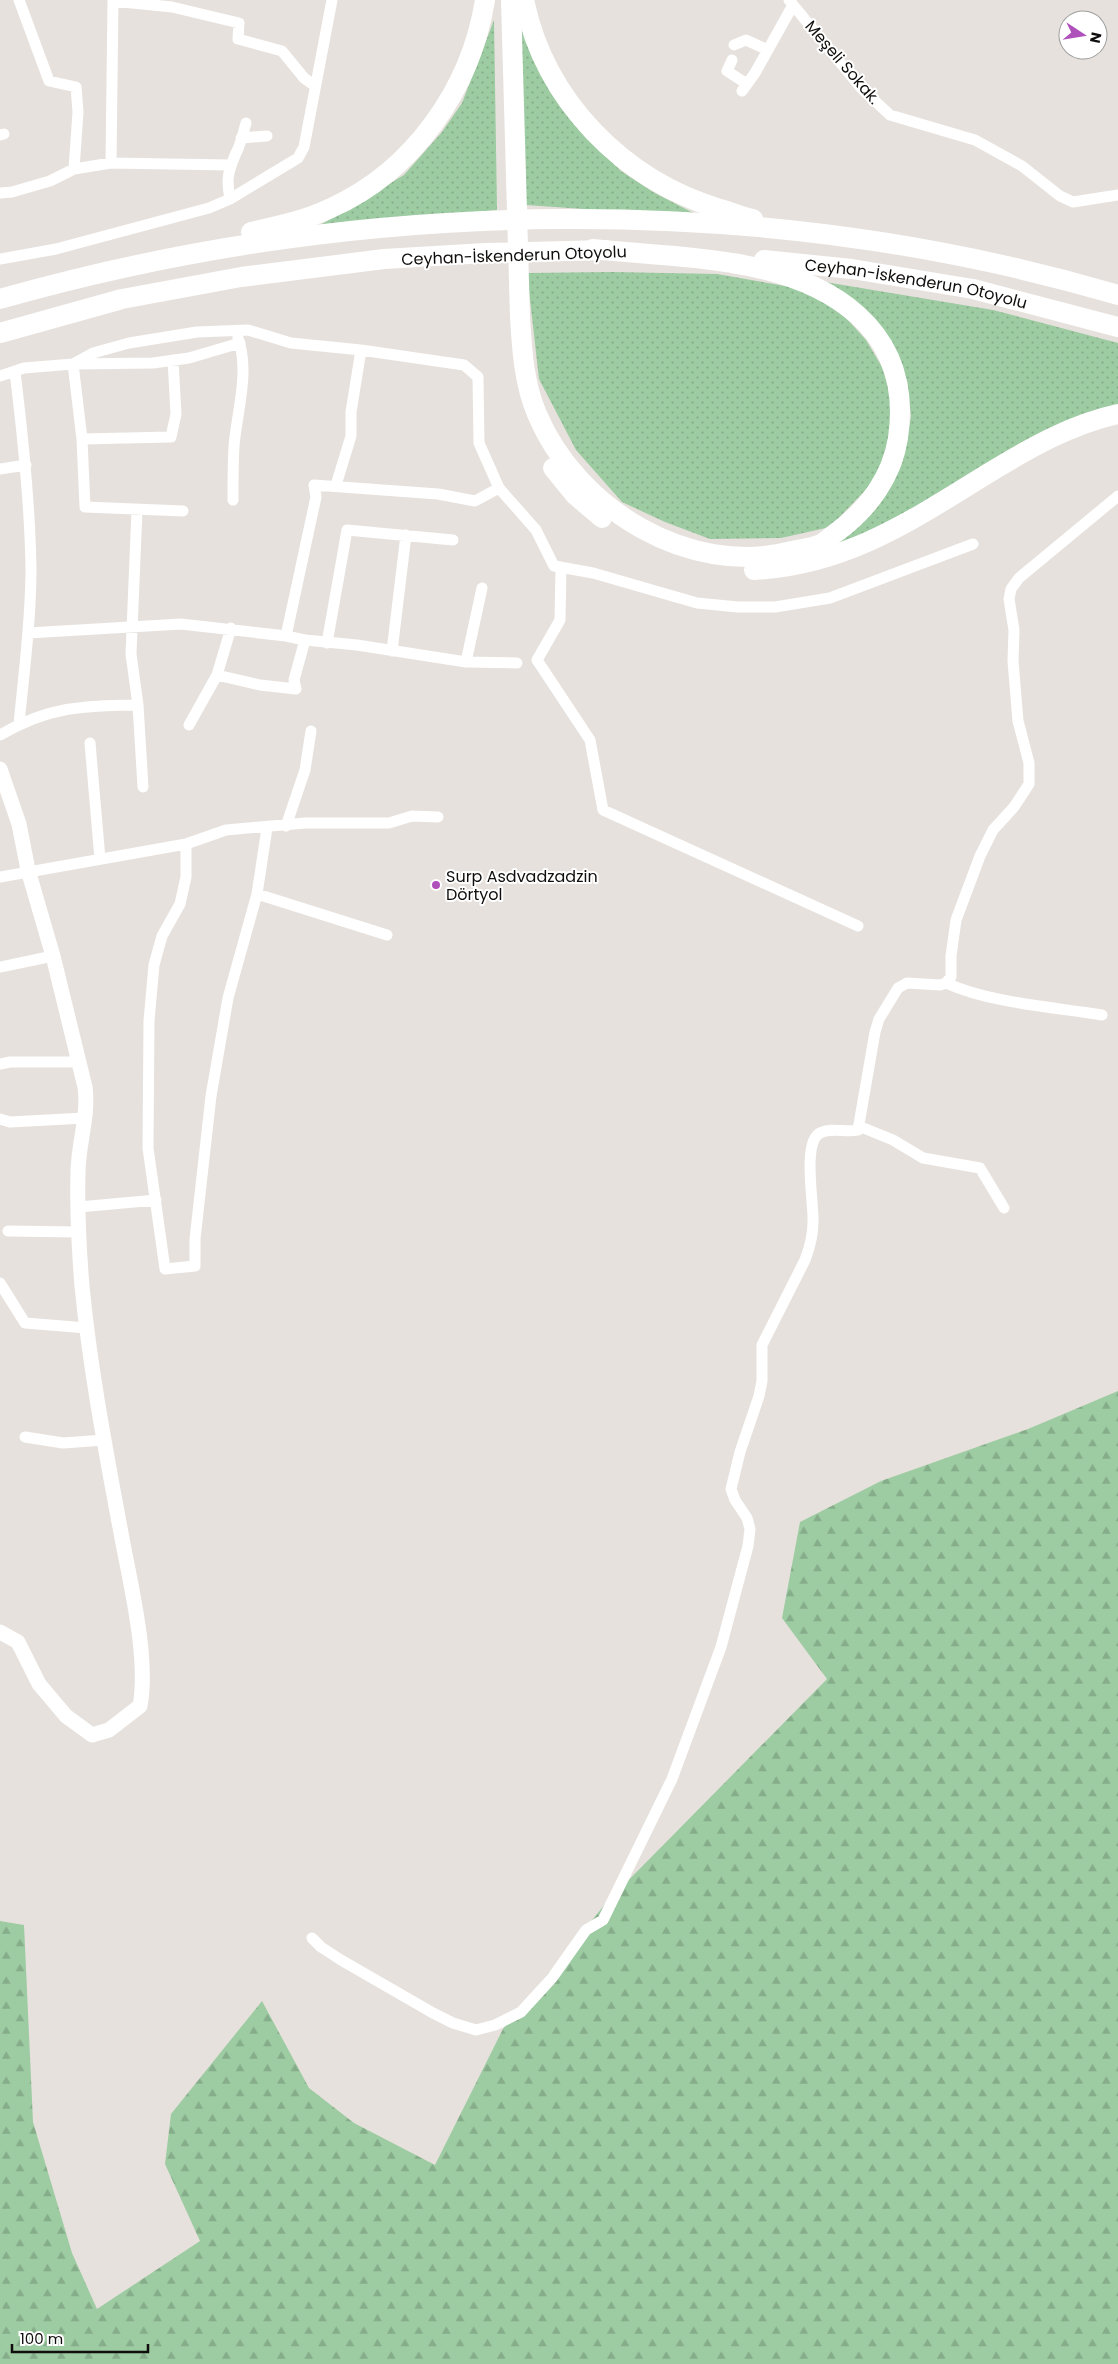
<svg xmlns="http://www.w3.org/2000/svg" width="1118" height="2364" viewBox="0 0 1118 2364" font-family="Poppins,sans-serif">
	<defs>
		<pattern id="grass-dots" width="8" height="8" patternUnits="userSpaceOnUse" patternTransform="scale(1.25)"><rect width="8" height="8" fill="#9dcba2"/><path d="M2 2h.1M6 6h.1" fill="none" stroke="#86ad8a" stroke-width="1.8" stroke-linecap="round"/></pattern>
		<pattern id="forest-firs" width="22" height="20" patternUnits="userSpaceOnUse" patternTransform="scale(1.25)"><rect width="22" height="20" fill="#9dcba2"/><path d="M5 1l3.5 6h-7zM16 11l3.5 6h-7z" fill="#86ad8a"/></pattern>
	</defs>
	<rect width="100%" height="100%" fill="#e6e1dc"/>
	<path fill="url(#grass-dots)" d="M519,4L579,130L621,171L653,192L701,217L526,205Z
		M494,20L497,210L317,227L404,175L442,132L462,103Z
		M612,272L717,274L797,288L838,309L866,340L882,367L892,399L889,436L881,474L830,527L781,538L710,539L665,522L622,502L576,450L539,379L527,273Z
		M819,281L993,310L1118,343V406L880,527L809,555L857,527L886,495L902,464L911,416L907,381L894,350Z"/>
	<path fill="url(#forest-firs)" d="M1118,1391V2364H0V1921L24,1925L33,2122L72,2253L97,2309L200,2241L165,2164L171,2114L262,2001L309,2088L354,2123L435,2165L503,2029L606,1903L827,1679L782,1618L800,1522L881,1481L1028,1429Z"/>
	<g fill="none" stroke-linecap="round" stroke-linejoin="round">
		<path stroke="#fff" stroke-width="11" d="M19,0L49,81L76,87L78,112L74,169
			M789,0L862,89L890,115L975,140L1022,166L1060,196L1073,202L1118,195
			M113,1L172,7L239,23L238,39L282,51L304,78L315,86
			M734,45L746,40L768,50
			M732,60L727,71L747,84
			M742,91L755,73L793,5
			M0,135L4,134
			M241,138L267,136
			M111,163L113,0
			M0,193L12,192L50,181L74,169L111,163L230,165
			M230,199C226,179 228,172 236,153C241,144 243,133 246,123
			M0,259L56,249L209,208L230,199L298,158L304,147L332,0
			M15,372C23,437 30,503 31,569C31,620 24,672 19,724
			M0,376L24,368L73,364L153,363L189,358L240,343
			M82,439L171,437L176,414L173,360
			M0,469L26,465
			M336,485L351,436V412L361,350
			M233,500C233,482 233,464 234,446C237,411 250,372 238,338
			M137,510L131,654L138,705L143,787
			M183,511L85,507L82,439L73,364L93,353L129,343L197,332L248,330L291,343L361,350L464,365L478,377L479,443L499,488L536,530L554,566L593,573L697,603L738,607H775L830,598L973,544
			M561,567L560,620L537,660L590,740L603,810L858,926
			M28,633L181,624L286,636L305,640L357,645L466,662L517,663
			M286,636L316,497L314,485L438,494L475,501L499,488
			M327,643L347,530L453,540
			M392,651L406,535
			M466,662L482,588
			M217,675L260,685L296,689L294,680L305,640
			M189,725L217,675L231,628
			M0,735C49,706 83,706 138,705
			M90,743L100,859
			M286,826L305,770L311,731
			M186,844V877L180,904L162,936L154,965L149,1021L148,1148L165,1269L195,1266V1239L211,1096L228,998L257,894L267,828
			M0,877L186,844L226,830L305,823H389L412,816L438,817
			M257,894L387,935
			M0,967L53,956
			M946,983C990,1003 1053,1007 1102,1015
			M0,1064L10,1062H78
			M0,1119L10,1122L85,1118
			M858,1130L861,1127L893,1140L923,1158L980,1168L1004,1208
			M79,1207L156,1200
			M8,1231L78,1232
			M0,1283L25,1323L87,1328
			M25,1437L63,1443L104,1440
			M312,1938L321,1947L341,1960L433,2013L453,2023L476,2030L495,2025L521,2012L552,1978L586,1930L603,1920L672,1779L721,1647L748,1546L750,1529L747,1518L735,1500L731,1489L740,1452L759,1396L762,1381V1345L805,1260C810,1247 813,1235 813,1222C814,1204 802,1142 820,1133C832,1127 846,1133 858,1130L875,1032L879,1019L898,988L907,983L940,985L946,983L951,977V956L956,920L980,856L993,830L1014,807L1029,784V763L1018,721L1013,661L1014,630L1009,599L1011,589L1019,578L1118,496"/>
		<path stroke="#fff" stroke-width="15" d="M0,769L19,824L28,870L53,956L85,1087C89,1117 78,1143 78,1173C77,1210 79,1249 82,1286C90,1369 106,1452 121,1533C130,1582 149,1658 140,1706L109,1730L92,1735L66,1716L39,1684L18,1642L0,1632"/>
		<g stroke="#fff" stroke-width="20">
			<path d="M511,0L520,317C522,350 524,384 537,414C577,509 690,578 792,551C801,549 813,548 821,544C827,541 832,535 837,532C868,509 892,477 898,438C914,328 829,278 732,263C687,255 639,254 593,249"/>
			<path d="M524,0C545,101 623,180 720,209C731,212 742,217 753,219"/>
			<path d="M251,232C279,226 306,220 331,208C413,171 471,89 485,0"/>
			<path id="s1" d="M764,260L852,269L973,289L1118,327"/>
			<path d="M0,299C359,197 759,189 1118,295"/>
			<path d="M0,333L122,299L241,277L384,259L485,253L606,250"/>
			<path d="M553,468L575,495L602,518"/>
			<path d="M754,570C846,565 911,521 987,474C1028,449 1071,424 1118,414"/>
		</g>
	</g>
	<circle fill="#af51ba" stroke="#fff" stroke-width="2" cx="436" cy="885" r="5"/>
	<g text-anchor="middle" stroke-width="4" stroke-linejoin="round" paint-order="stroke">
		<g font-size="16" fill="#100e0d" stroke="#fff">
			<text transform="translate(843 62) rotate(49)" y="6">Meşeli Sokak.</text>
			<text transform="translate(514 255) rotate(-2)" y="6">Ceyhan-İskenderun Otoyolu</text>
			<text dy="6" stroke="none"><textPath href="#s1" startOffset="154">Ceyhan-İskenderun Otoyolu</textPath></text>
		</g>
		<g font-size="16" fill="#100e0d" stroke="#fff" text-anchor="start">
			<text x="446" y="882">Surp Asdvadzadzin<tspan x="446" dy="18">Dörtyol</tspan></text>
		</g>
	</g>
	<g transform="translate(1083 35) rotate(102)"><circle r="24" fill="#ffffff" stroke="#9f9f9e"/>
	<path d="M0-4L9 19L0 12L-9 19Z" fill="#af51ba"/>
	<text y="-8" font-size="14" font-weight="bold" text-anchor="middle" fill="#100e0d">N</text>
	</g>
	<path d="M12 2344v8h136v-8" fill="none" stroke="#100e0d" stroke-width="2.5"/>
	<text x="20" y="2344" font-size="15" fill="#100e0d" stroke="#ffffff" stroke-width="4" paint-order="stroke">100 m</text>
</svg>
